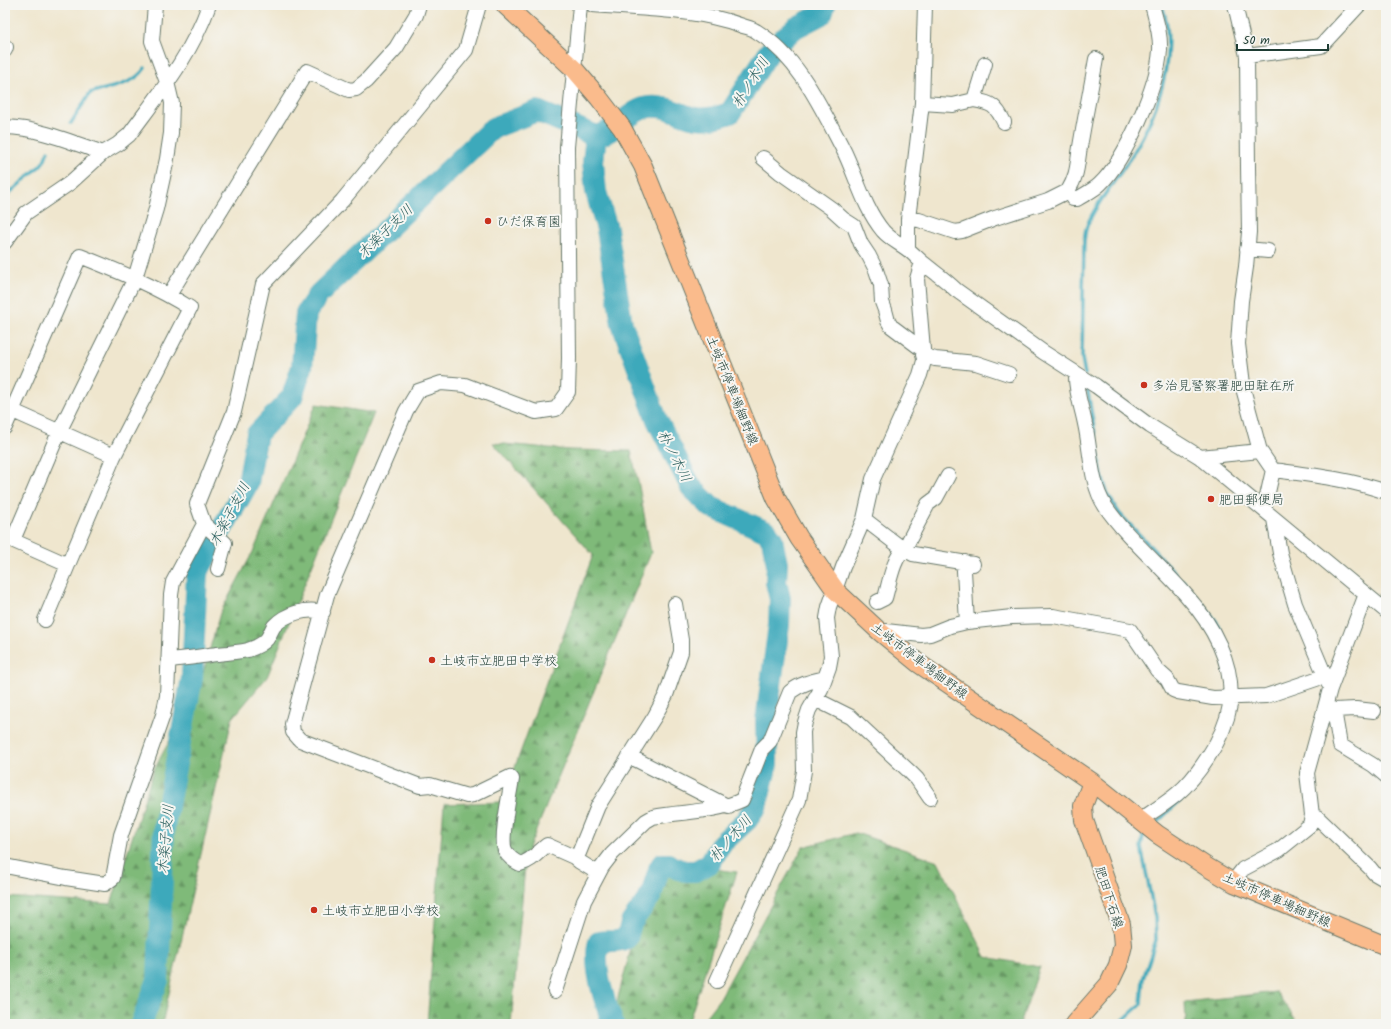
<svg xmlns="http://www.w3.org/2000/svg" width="1391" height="1029" viewBox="0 0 1391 1029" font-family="Kalam,'Klee One',sans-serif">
	<defs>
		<pattern id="forest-firs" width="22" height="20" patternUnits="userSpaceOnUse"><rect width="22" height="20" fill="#7fba79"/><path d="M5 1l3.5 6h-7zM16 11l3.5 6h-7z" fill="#679864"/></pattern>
	</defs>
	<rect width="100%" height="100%" fill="#f6f6f2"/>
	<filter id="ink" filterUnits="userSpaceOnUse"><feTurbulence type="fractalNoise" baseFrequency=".025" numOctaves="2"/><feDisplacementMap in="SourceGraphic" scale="8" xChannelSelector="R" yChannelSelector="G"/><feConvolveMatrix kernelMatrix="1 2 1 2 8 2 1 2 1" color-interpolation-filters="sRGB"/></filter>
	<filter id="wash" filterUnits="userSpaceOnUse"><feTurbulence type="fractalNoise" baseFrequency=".012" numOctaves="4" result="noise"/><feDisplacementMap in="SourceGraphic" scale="16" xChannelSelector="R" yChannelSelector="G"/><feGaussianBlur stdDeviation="0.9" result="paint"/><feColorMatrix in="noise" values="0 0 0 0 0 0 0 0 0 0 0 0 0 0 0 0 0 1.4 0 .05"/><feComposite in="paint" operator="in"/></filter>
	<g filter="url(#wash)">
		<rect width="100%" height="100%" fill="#efe6ce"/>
		<path fill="url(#forest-firs)" stroke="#4f7c56" d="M316,404L374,413L267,677L232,719L162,1024H5V897L111,904L154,769L199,687L220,613L254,550Z
			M493,443L570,450L631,451L639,486L651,553L526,855L511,1024H427L444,804L502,802L593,555Z
			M856,833L938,861L986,957L1040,967L1020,1024H700L720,998L803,847Z
			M654,861L737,872L688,1024H611Z
			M1276,992L1299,1024H1186L1185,1002Z"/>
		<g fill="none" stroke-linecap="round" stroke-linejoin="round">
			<path stroke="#3ca9bb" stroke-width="3.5" d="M71,123L90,93C109,87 133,86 145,68
				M5,197L40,166L44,161L48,151
				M1085,374L1082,358L1084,241C1085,236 1085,231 1087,226C1093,208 1112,185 1123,169C1152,127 1172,78 1167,26C1166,19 1164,12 1162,5
				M1087,386L1102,476L1108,495L1119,513L1176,574
				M1183,581L1197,598
				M1202,604L1216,621L1228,649
				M1154,825L1187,794
				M1119,1024L1141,1004L1143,979L1156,940L1155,917L1141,847L1143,836L1147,832"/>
			<path stroke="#3ca9bb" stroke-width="22" d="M141,1024L158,980L164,827L192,678L197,573L248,483L257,434L292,397L302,367L306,313L319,294L493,128L537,111L596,136
				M613,1024C605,1003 592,964 599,942C609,940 619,943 627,938L631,923L651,895L659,869L662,864H668L678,869L685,871H696L710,863L721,844L747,820L756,807L767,764L766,721L779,625L780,599L776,582L777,564L772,539L767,532L711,507L691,487L657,420L622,324L607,229L596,192L593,162L596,136C616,133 630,109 649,107C665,105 677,113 691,117C704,121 718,117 730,113L769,52L795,28L822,14L825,5"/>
		</g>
	</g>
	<g filter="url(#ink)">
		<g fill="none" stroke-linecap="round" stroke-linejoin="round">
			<g stroke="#68786a" stroke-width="16">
				<path id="minor" d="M580,5L567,147L569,358L568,392L556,409L536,412L465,385L441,383L418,391L406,411L327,595L292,724L293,732L300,740L420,786L430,785L467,796L473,795L510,777L512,779C510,792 500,839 505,850C508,857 513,860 520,864C532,861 538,852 547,845L574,857L579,853L598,806L655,716L666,695L681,652V640L675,604
					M593,5C639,9 697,9 740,25C745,27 752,28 756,31C798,57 820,105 842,147C856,174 863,207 883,231C890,239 899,243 907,249C913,253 917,258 923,263C934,272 945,279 956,290L1043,352L1096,386L1150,426L1200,457L1386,611
					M1235,5L1247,56L1248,167L1249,232L1246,267L1241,301L1238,344L1244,392L1260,451L1273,470L1264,510
					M5,50L6,47
					M1247,56L1321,46L1359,5
					M974,100C992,103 996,106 1004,122
					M922,103L953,105L974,100L985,64
					M5,127C39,128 71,142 103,153
					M763,158L781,173L832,209L843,219L854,226L861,244L869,256L876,270L881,285L882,302L885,310L888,321L891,326L923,350
					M1068,191C1078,174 1077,165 1080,147C1085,117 1091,88 1096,59
					M908,219L919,220L955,232L962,231L995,218L1048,201L1068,191L1073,199H1077C1085,194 1094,190 1100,184C1126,159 1158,85 1160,50C1161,35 1156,20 1152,5
					M5,242L26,213L70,183L103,153L118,144L129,135C159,94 192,54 209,5
					M908,249V219L922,103L925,5
					M1247,249L1268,251
					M169,295L307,71L349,90L356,89L366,81L396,48L416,15L419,5
					M923,355L935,359L976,363L1009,374
					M1076,374C1075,390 1082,408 1085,424C1091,450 1090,483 1105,506C1127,538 1161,566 1186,595C1212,624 1235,664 1230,705C1227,723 1218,742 1208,757C1199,771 1189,784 1177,794C1165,804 1152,812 1140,820
					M13,411L114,456
					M5,427L80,256C118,271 155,286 190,308L114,456L68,565L5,537
					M1200,457L1260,451
					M1273,470C1311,475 1350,479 1386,492
					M864,519L903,549L913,554L973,564
					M1274,519L1280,553L1295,604L1328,683
					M204,524L225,543L218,569
					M13,540L59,432L135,278L156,209L167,159L171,133L172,103L167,82L152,41L155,5
					M965,562L964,571L967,622
					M877,602L885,598C890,580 893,559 906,546L928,504L936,498L948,476
					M45,620L68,565
					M881,633L886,631L921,635L930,634L950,626L967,622L1012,617L1053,616L1130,630L1157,670L1167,679L1173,690L1178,692L1213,698L1266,696L1325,676
					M168,660C185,659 201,656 217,654C227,653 238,652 248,650C254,648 262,645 267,639C270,635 271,630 274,626C286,613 307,608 323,612
					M815,699L851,717L910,772L917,779L930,798
					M1326,706L1334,710L1356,709L1374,711
					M1334,710L1340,745L1373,765L1386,776
					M629,756L729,807
					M1312,815L1317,817L1370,868L1374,873L1386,880
					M574,857L580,862L598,873
					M5,866L66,878L105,884L113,878L121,835L163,715L167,696L171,595L173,582L204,524L197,504L234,412L263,284L342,201L466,50L479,5
					M1234,883L1239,874L1243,869L1279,850L1310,825L1312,815L1307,773L1330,689L1366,594
					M717,981L799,800L804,771L803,732L805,722L809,710L821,689L829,667L831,656L827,618L829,607L843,567L864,519L873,479L920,375L924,361L917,279L922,262
					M555,991L584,901L602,867L612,854L646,821L653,817C683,811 714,813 742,800L762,749L770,741L790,692C800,684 812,681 825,678"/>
			</g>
			<g stroke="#68786a" stroke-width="20">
				<path id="major" d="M505,5L575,70L599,98L622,128L643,166L776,498L799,538L836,591L879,631L918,663L1092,782L1157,834L1207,867L1234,883L1386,946
					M1074,1024L1109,984L1118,965L1123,945L1121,924L1084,820L1083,806L1092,782"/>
			</g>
			<use href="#minor" stroke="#fff" stroke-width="14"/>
			<use href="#major" stroke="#fabb8c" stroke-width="18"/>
		</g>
	</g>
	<g fill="#c8321e" stroke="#f6f6f2" stroke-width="1.5">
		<circle cx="488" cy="221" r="4"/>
		<circle cx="1144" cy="385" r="4"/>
		<circle cx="1211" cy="499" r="4"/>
		<circle cx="432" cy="660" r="4"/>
		<circle cx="314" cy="910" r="4"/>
	</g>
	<g text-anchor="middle" stroke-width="4" stroke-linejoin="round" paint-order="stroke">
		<g font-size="13" fill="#1f3d34" stroke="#f6f6f2" text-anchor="start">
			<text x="496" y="226">ひだ保育園</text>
			<text x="1152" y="390">多治見警察署肥田駐在所</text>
			<text x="1219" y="504">肥田郵便局</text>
			<text x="440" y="665">土岐市立肥田中学校</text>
			<text x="322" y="915">土岐市立肥田小学校</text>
		</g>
		<g font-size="13" fill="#1f3d34" stroke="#f6f6f2">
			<text transform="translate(733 390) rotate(68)" y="5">土岐市停車場細野線</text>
			<text transform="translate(920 660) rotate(37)" y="5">土岐市停車場細野線</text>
			<text transform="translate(1110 897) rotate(72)" y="5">肥田下石線</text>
			<text transform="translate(1277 899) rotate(24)" y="5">土岐市停車場細野線</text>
		</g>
		<g font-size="14" font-style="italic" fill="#285d5c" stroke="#f6f6f2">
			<text transform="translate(750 82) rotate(-58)" y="5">朴ノ木川</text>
			<text transform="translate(385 231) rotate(-44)" y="5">木楽子支川</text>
			<text transform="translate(675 456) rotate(63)" y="5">朴ノ木川</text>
			<text transform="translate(229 514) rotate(-62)" y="5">木楽子支川</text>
			<text transform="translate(730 838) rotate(-49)" y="5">朴ノ木川</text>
			<text transform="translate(165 839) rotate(-85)" y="5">木楽子支川</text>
		</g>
	</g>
	<rect width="1391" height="1029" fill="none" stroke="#f6f6f2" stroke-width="20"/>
	<path d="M1237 44v6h91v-6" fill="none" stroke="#1f3d34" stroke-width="2"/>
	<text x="1243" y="44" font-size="12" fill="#1f3d34" stroke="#f6f6f2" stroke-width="3" paint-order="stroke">50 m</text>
</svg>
